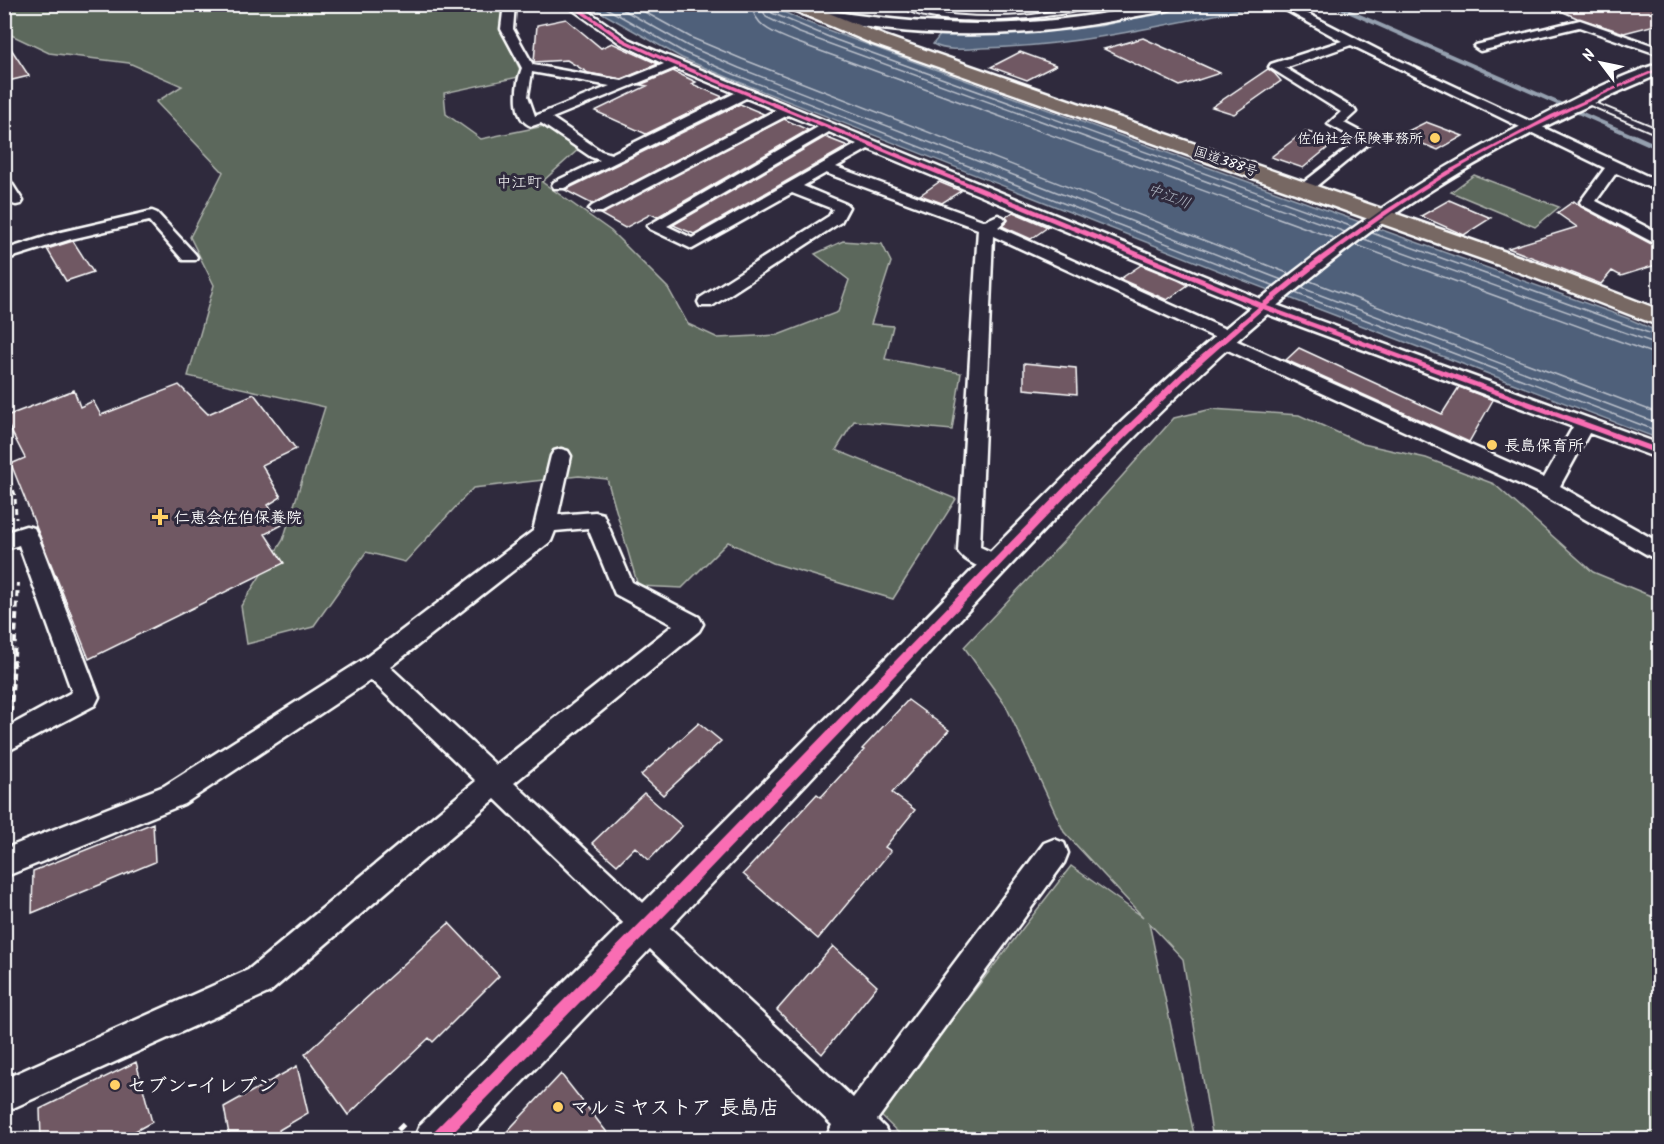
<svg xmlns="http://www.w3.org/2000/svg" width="1664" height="1144" viewBox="0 0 1664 1144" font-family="Kalam,'Klee One',sans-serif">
	<rect width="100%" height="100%" fill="#2f2a3d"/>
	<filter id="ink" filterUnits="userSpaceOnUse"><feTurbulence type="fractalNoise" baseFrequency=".0167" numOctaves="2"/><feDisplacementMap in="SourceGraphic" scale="12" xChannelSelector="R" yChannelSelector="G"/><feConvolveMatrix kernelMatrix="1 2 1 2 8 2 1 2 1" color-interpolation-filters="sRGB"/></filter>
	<g filter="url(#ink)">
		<path fill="#5c675b" stroke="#aeb3ad" stroke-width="1.5" d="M4,5H515L501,30L523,76L444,93L446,114L481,139L549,125L581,147L542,182L611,231L668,288L688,324L718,338L778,335L838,312L849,280L815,254L843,241L882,244L891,262L871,324L893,326L885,359L961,373L952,430L854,421L836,450L956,499L893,599L773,563L728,542L682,588L638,586L607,479L579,476L473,488L405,562L366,552L313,627L247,644L241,606L283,540L325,407L188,376L214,285L190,237L223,172L156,102L182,86L129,63L49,53L5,32Z
			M1474,175L1559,207L1535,227L1451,192Z
			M1212,409L1299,415L1363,444L1426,458L1494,484L1593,572L1651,596L1659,588V1139H1213L1183,959L1149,923L1195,1139H905L879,1114L1071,866L1143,917L1064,832L1006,706L964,647L1065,540L1174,418Z"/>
		<path fill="#4f607a" stroke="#95a0af" stroke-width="1.5" d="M1200,4L1263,5C1169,24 1079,46 982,48C967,49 946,52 933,44L941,34L1038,32L1100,26Z
			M588,5H769L801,20L901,57L1627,318L1659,332V439L1245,281L734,80L682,58Z"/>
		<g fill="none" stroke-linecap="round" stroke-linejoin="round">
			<path stroke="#b9bfca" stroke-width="1.5" d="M599,4L685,53L736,75L1275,286
				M613,4L688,46L739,68L1282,280
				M630,4L692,38L742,59L1290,274
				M751,4C755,27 774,33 793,41L1336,239
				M760,4L766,17L797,32L1345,232
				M768,4L772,13L836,40L1353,227
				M1372,233L1660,337
				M1364,239L1660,345
				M1356,245L1649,352L1660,354
				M1310,281L1660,414
				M1302,288L1660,424
				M1295,293L1660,432"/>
			<path stroke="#95a0af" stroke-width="4" d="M1332,4L1637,138"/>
			<path stroke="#95a0af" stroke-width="5" d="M1633,136L1660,148"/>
		</g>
		<path fill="#705864" stroke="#fff" stroke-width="1.5" d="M1545,4H1659V24L1624,33L1577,18Z
			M566,19L601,48L612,43L658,64L622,79L588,73L567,60L534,62L537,25Z
			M4,38L29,76L4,82Z
			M1143,38L1220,73L1180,86L1104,49Z
			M1020,52L1056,65L1027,80L991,67Z
			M1268,69L1275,74L1281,81L1234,114L1212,107Z
			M673,71L696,82L692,84L723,97L646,134L595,111L647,86L640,85Z
			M740,104L764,114L592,204L565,190Z
			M784,119L808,130L657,217L651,214L625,228L600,214Z
			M1426,122L1463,136L1438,150L1400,135Z
			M1305,131L1336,141L1303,168L1271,157Z
			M825,137L848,146L694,234L673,225Z
			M939,182L961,191L942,203L920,195Z
			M1449,200L1491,218L1464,235L1421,216Z
			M1574,201L1581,207L1659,248V264L1621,276L1612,271L1601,284L1508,248L1577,227L1557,213Z
			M1013,212L1048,227L1031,239L1002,226L1008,220L1006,217Z
			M73,241L93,272L66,281L47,249Z
			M1141,265L1178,280L1188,285L1167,300L1120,279Z
			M1299,348L1442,414L1459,387L1493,400L1469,442L1286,360Z
			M1024,363L1076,368L1077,394L1024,389Z
			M179,385L208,414L254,394L296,449L262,465L281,497L268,505L282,525L265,534L284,563L89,659L11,464L25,458L4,417L74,390L80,407L93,401L101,415Z
			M908,700L949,730L892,793L915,810L885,847L891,851L818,939L743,874L817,794L821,797L864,750L862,749Z
			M699,723L721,741L663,795L641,775Z
			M644,793L682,826L649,860L635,847L617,865L592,843Z
			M153,823L155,862L32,913L33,871Z
			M449,923L499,976L433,1042L429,1038L348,1115L305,1054Z
			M833,946L877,986L822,1054L777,1010Z
			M136,1062L152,1122L119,1140H41L40,1109Z
			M297,1066L308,1113L279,1130L281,1140H230L224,1107Z
			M561,1074L613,1140H499Z"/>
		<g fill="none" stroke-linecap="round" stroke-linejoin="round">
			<g stroke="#fff" stroke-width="4">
				<path id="service" d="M928,4H939L921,11C957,17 995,19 1032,15C1055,12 1078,4 1101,4C1062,19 947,29 910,11Z
					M1104,4H1112L1128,14L1123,15Z
					M1583,100H1587L1660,130V135L1583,102Z"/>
			</g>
			<g stroke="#fff" stroke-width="5">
				<path id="minor" d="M504,4H515L513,29L533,65L622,81L664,64L620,43L565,4H578L628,39L665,55L1268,302L1660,444V459L1589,433L1560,486L1660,543V562L1541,494L1217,345L1214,341L1216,338L993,236L980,547L1004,558L1007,564L1004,570C991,574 965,563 958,551L978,229L826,173L803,186L846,204L849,207L841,222L712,306H700L698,302L700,298L829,216L833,209L792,193L692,249L650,229L647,226L818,127L788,115L602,212H592L589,209L592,206L776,110L746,98L564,188H554L552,185L554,182L600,160L591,157L541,123L532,126C511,120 516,83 522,68L501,29ZM675,68L735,93L611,154L601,151L552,118ZM532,72L610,86L535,116L528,96ZM829,132L857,144L692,238L667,226ZM868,149L1256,310L1573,427L1544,478L1235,340L1237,337L1234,333L998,227L1006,220L1003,217L998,215L985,221L836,167Z
					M1275,4H1289L1392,57L1660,182V192L1616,173L1596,201L1660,234V246L1582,205L1580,202L1605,168L1351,45L1285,68L1354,109L1356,112L1344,123L1374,139L1309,192H1299L1297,189L1299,186L1358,140L1328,124L1341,112L1269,67L1271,64L1342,41Z
					M1580,20L1660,48V55L1579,27L1480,51L1474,47L1476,45Z
					M4,178L9,179L23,201L21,204L16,205C3,202 4,189 4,178Z
					M152,211L157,213L195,254L197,257L195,260H183L149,221L71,239L4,260V250L61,232Z
					M561,449L568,451L571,456L558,515L595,512L603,514L632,582L699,617L703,624L699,631L514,783L853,1098L1044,843L1054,839L1064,843L1068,853L1064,863L877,1120L885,1128L890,1140H825L832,1125L495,799L270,992L4,1112V1079L248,970L476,781L371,680L184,804L4,877V849L164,786L364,659L533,531L551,456L554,451ZM588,528L615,594L673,625L496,765L390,667L551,541L555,531Z
					M26,526L34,528L37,534L99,697L95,705L4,753V729L72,692L19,545L4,550V533Z"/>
			</g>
			<g stroke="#fff" stroke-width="5">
				<path id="tertiary" d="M1152,4H1180C1169,13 1145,14 1132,17C1025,40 909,41 802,14L800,11L807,7C928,29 1032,31 1152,4Z
					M1660,63V74C1565,114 1472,160 1388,219C1207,348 1059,514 907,676C761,832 615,987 466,1140H414L420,1125C577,970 732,814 887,657C1084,457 1276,247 1531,121C1572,100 1616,77 1660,63Z"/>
			</g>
			<g stroke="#fff" stroke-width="5">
				<path id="trunk" d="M784,4H807L885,36L1543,265L1660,310V326L1527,275L873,44L786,7Z"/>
			</g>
			<path stroke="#fff" stroke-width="3" stroke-dasharray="5 4" stroke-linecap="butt" d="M4,465L15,495L16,519"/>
			<path stroke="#fff" stroke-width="4" stroke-dasharray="7 4.5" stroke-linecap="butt" d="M11,713L18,583
				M8,801L9,763"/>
			<path stroke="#fff" stroke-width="5" stroke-dasharray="8 6" stroke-linecap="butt" d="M7,836L8,799
				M4,897L5,886
				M388,1140L407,1121"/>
			<use href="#service" fill="#2f2a3d" fill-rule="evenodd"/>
			<use href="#minor" fill="#2f2a3d" fill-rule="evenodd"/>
			<use href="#tertiary" fill="#2f2a3d" fill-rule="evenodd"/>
			<use href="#trunk" fill="#776864" fill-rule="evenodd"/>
			<g stroke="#2f2a3d" stroke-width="4">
				<path id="cycleway" d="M568,4H574L626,40L663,57L1262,303L1314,261L1381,213L1447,171L1551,115L1660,67V70C1576,106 1493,145 1417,194C1365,228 1316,266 1267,306L1660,449V455L1263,309L1194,370L1076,486L674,906L445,1140H428L430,1135L665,898L1070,481L1188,367L1258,307L659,59L622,42Z"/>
			</g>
			<use href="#cycleway" fill="#f96db3" fill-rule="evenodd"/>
		</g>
	</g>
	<g fill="#ffd166" stroke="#2f2a3d" stroke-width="2">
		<circle cx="1435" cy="138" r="6"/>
		<circle cx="1492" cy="445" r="6"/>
		<path d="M157 508h6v6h6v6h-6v6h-6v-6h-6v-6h6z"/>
		<circle cx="115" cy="1085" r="6"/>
		<circle cx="558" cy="1107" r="6"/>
	</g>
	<g text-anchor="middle" stroke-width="6" stroke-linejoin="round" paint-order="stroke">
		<g font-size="14" font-weight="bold" fill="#fff" stroke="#2f2a3d" text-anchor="end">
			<text x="1423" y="143">佐伯社会保険事務所</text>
		</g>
		<g font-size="14" fill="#fff" stroke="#2f2a3d">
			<text transform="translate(1226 161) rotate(19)" y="5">国道388号</text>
		</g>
		<g font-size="15" fill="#fff" stroke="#2f2a3d">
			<text x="519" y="187">中江町</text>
		</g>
		<g font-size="15" font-style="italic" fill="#b0b7c3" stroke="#2f2a3d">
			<text transform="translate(1169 196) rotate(21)" y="5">中江川</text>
		</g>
		<g font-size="16" font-weight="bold" fill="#fff" stroke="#2f2a3d" text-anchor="start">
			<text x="1504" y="451">長島保育所</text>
			<text x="174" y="523">仁恵会佐伯保養院</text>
		</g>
		<g font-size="20" font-weight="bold" fill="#fff" stroke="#2f2a3d" text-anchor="start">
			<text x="127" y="1092">セブン-イレブン</text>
			<text x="570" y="1114">マルミヤストア 長島店</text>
		</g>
	</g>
	<rect width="1664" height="1144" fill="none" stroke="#2f2a3d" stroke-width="24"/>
	<rect x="12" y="12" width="1640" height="1120" fill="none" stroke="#fff" stroke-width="2" filter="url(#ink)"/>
	<g transform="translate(1601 63) rotate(302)" stroke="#2f2a3d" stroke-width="4.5" paint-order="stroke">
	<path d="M0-4.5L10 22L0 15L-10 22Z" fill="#ffffff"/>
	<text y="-9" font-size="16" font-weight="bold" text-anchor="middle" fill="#ffffff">N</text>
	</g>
</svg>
